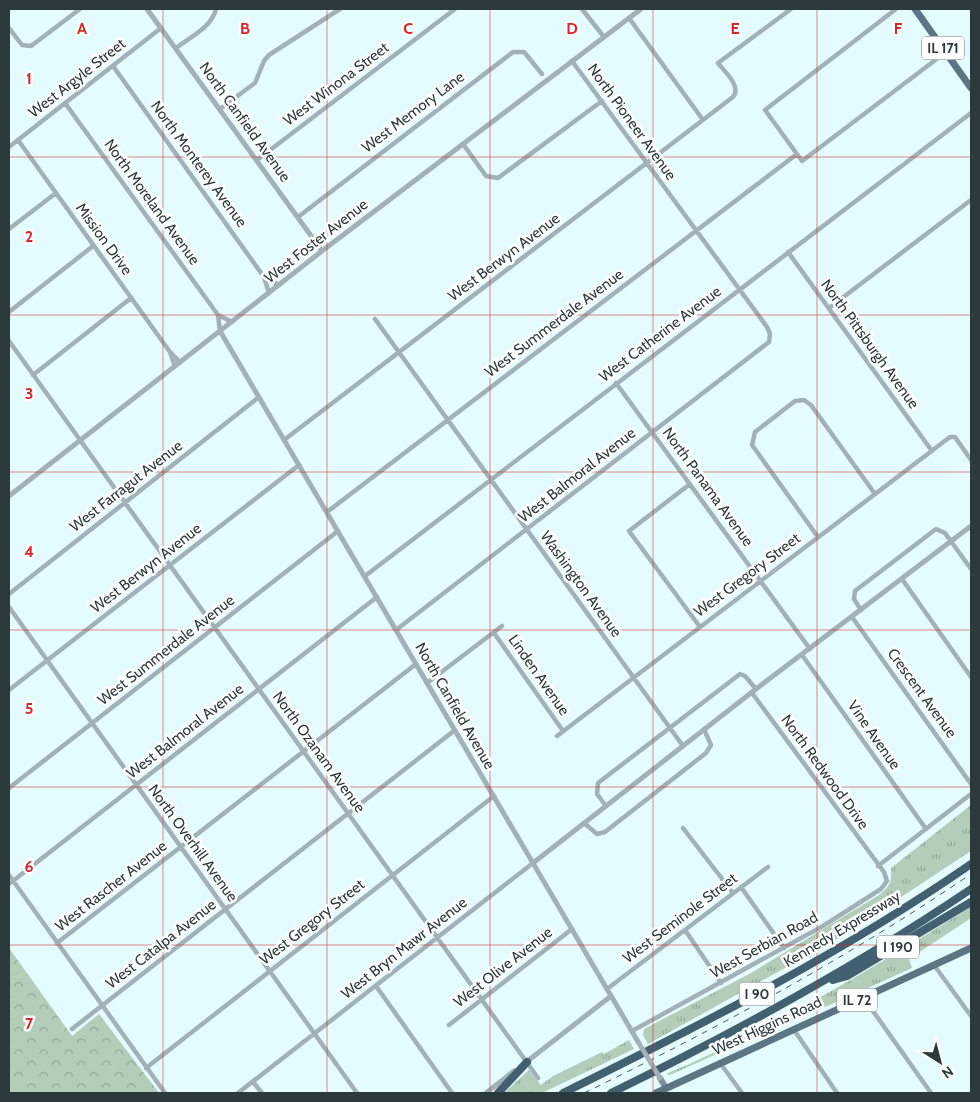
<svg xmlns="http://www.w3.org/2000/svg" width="980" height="1102" viewBox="0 0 980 1102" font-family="Cabin,sans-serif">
	<defs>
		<pattern id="grass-tufts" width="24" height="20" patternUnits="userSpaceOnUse" patternTransform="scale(1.25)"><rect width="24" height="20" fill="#b3cdb9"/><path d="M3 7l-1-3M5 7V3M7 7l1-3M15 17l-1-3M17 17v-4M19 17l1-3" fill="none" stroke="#92a898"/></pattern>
		<pattern id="park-crowns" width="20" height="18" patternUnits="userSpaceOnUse" patternTransform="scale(1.25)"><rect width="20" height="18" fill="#b3cdb9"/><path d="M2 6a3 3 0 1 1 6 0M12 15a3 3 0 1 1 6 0" fill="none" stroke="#92a898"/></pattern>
	</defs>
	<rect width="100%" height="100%" fill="#e4fcff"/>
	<path fill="url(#grass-tufts)" d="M971,805V851L839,938L648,1044L643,1035L644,1029L751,973L879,895C890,886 892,882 891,868Z
		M971,907V918L909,959L912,968C832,1005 750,1039 670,1075L666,1074C773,1029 872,968 971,907Z
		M629,1040L634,1049L542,1093H504L529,1070L541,1085L553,1076L602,1052L604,1054Z"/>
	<path fill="url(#park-crowns)" d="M9,948L72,1036L99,1014L159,1093H9Z"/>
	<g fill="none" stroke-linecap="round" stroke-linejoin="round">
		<path stroke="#a2b0b8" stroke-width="4.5" d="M582,9L604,37
			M896,9L765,110L802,161L946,52
			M629,18L703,120
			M9,28L22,45L31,46L80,9
			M176,48C190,37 212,27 216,9
			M113,66L264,277L269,293
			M65,103L218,315L232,322
			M220,109L255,83L264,61L269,55L340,9
			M18,140L170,352L175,366
			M463,144L486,176L498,178L602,101
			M9,147L161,28
			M257,160L455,9
			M298,217L513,52H524L542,74
			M9,229L56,193
			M788,252L932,451
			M264,277L279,285
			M829,308L971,200
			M9,312L93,246
			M218,315L220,331
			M375,319L683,746
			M9,341L538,1078
			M170,352L180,362
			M33,375L131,298
			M616,383L810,649
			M284,440L733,97C742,87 725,72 718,63L791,9
			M690,484L629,531L700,627
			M327,512L797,154
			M818,537L752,445L755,432L795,401L804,400L811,405L875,494
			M365,576L971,113
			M902,579L971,677
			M9,594L259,397
			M9,607L357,1093
			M861,610L854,599L855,591L936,529L945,533L971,569
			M852,617L971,784
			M396,630L769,342L770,334L767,327L572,61
			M494,633L563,731
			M802,655L926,829
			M427,683L502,626
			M9,690L299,465
			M557,736L950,437H955L971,460
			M9,788L338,531
			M606,806L597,794L598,783L740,674L745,676L756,689
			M584,823L597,834L605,832L706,753L711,745L704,729
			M683,828L733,893
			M878,866L971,794
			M9,875L165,1093
			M9,884L377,597
			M741,887L784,948
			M685,930L721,983
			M57,943L416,664
			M934,965L971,1016
			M376,986L452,1093
			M607,989L768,867
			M863,997L931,1093
			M449,1025L572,929
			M72,1029L455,730
			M794,1030L837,1093
			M632,1031L823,926L881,889L887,881L884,872L752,693
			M720,1063L742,1093
			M146,1068L494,796
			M253,1082L262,1093
			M238,1093L533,863"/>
		<path stroke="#a2b0b8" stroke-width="5" d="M147,9L322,251
			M220,331L637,1040
			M9,496L322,251L641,9
			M533,863L756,689L971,526
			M525,1063L611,996
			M486,1093L514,1071"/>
		<path stroke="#798e99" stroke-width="6" d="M660,1078L666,1088"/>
		<path stroke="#5b7583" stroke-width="7" d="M915,9L971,88
			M656,1093L971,948"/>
		<path stroke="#426070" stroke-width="8" d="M833,980L847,976L971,902
			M498,1093L527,1062
			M563,1093C703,1024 843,953 971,864
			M611,1093C736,1032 856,967 971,889"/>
		<path stroke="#48595b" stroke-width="1" stroke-dasharray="6 6" stroke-linecap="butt" d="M584,1093C718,1028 847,958 971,874"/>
		<path stroke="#a2b0b8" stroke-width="5" d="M637,1040L660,1078"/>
	</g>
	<path fill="none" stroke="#d62828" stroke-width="1" stroke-opacity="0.55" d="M163,9V1093M327,9V1093M490,9V1093M653,9V1093M817,9V1093M9,157H971M9,315H971M9,472H971M9,630H971M9,787H971M9,945H971"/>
	<g text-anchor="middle" stroke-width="5" stroke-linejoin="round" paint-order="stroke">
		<g fill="#fff" stroke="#6b7677" stroke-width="1">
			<rect x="922" y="36.5" width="42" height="23" rx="4"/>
			<rect x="877" y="935.5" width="42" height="23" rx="4"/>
			<rect x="739.5" y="982.5" width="35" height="23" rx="4"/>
			<rect x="837" y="988.5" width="40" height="23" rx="4"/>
		</g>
		<g font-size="14" font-weight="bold" fill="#2b3b3d">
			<text x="943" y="53">IL 171</text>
			<text x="898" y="952">I 190</text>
			<text x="757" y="999">I 90</text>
			<text x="857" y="1005">IL 72</text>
		</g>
		<g font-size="15" fill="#2b3b3d" stroke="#fff">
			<text transform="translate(77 78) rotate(-38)" y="5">West Argyle Street</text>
			<text transform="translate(336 84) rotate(-37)" y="5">West Winona Street</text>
			<text transform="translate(413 112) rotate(-37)" y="5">West Memory Lane</text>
			<text transform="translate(245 122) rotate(54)" y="5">North Canfield Avenue</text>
			<text transform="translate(632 122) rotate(54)" y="5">North Pioneer Avenue</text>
			<text transform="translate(199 164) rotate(54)" y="5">North Monterey Avenue</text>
			<text transform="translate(152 202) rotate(54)" y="5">North Moreland Avenue</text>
			<text transform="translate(104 239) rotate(54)" y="5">Mission Drive</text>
			<text transform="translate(316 241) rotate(-38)" y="5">West Foster Avenue</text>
			<text transform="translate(504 257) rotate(-37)" y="5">West Berwyn Avenue</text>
			<text transform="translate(554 323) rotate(-37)" y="5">West Summerdale Avenue</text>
			<text transform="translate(660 334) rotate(-37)" y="5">West Catherine Avenue</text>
			<text transform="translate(870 344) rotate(54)" y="5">North Pittsburgh Avenue</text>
			<text transform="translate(577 475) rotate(-38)" y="5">West Balmoral Avenue</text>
			<text transform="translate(126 486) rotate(-38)" y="5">West Farragut Avenue</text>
			<text transform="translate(708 487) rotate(54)" y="5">North Panama Avenue</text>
			<text transform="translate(146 568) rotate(-38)" y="5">West Berwyn Avenue</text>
			<text transform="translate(747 575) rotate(-37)" y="5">West Gregory Street</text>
			<text transform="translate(581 584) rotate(54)" y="5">Washington Avenue</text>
			<text transform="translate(166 650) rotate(-38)" y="5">West Summerdale Avenue</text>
			<text transform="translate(539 675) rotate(55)" y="5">Linden Avenue</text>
			<text transform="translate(922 693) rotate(54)" y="5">Crescent Avenue</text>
			<text transform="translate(455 706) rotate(60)" y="5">North Canfield Avenue</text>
			<text transform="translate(185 731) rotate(-38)" y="5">West Balmoral Avenue</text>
			<text transform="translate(874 735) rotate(55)" y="5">Vine Avenue</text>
			<text transform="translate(319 752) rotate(54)" y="5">North Ozanam Avenue</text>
			<text transform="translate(825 772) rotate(54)" y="5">North Redwood Drive</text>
			<text transform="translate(193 843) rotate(54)" y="5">North Overhill Avenue</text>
			<text transform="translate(111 886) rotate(-38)" y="5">West Rascher Avenue</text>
			<text transform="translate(680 918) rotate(-37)" y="5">West Seminole Street</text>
			<text transform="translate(312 922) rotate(-38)" y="5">West Gregory Street</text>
			<text transform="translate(842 929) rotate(-31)" y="5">Kennedy Expressway</text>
			<text transform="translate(161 944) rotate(-38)" y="5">West Catalpa Avenue</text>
			<text transform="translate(764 945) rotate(-29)" y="5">West Serbian Road</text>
			<text transform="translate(404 948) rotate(-38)" y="5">West Bryn Mawr Avenue</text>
			<text transform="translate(503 967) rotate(-38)" y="5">West Olive Avenue</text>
			<text transform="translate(767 1026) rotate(-25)" y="5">West Higgins Road</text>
		</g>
	</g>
	<g font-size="16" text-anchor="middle" font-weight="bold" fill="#d62828" stroke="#fff" stroke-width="5" stroke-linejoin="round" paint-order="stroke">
		<text x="82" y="34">A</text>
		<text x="245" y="34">B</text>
		<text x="408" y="34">C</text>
		<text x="572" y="34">D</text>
		<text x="735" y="34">E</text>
		<text x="898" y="34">F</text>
		<text x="29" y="84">1</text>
		<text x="29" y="242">2</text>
		<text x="29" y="399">3</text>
		<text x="29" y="557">4</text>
		<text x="29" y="714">5</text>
		<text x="29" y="872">6</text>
		<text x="29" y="1029">7</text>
	</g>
	<rect width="980" height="1102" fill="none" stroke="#2b3b3d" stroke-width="20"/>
	<g transform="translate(940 1062) rotate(144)" stroke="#ffffff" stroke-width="4" paint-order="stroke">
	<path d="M0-4L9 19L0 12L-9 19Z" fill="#2b3b3d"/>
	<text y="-8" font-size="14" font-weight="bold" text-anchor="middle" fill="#2b3b3d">N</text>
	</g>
</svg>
